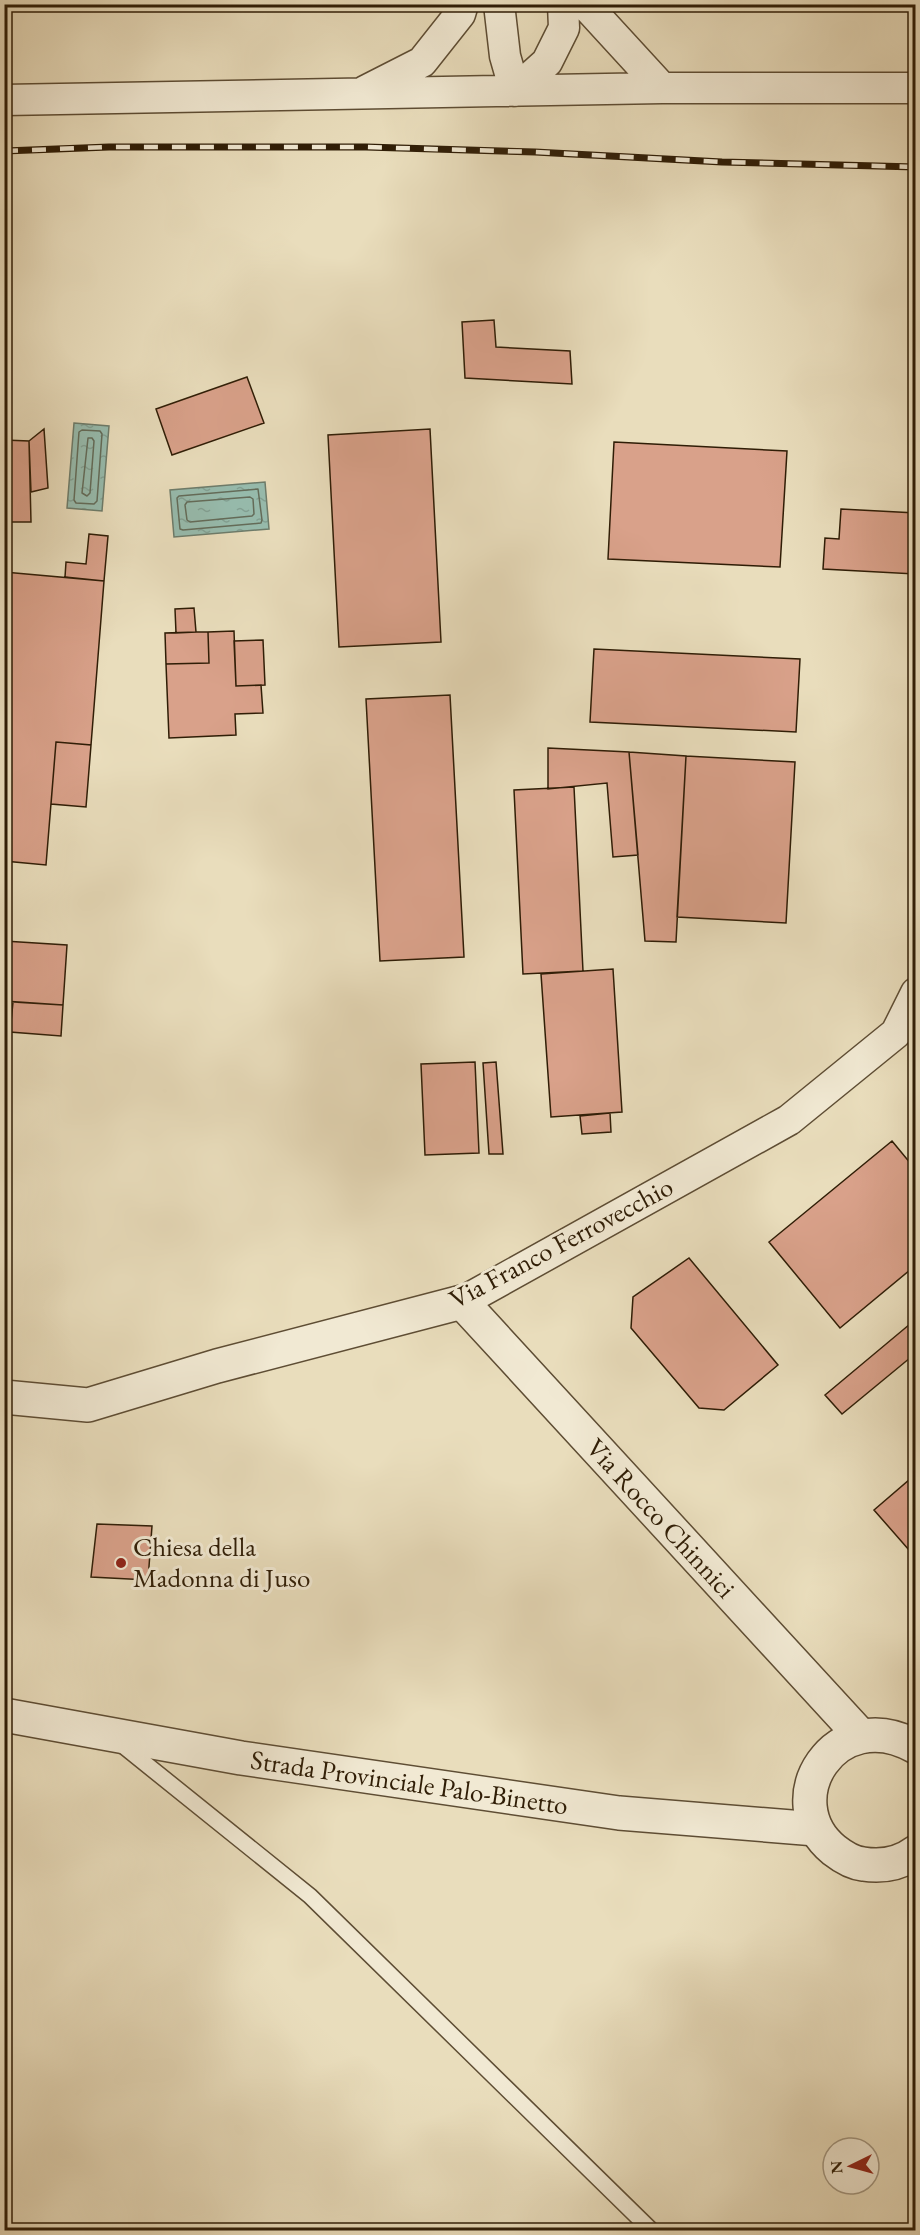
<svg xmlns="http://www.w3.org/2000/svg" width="920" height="2235" viewBox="0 0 920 2235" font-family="'EB Garamond',serif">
	<defs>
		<pattern id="water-ripples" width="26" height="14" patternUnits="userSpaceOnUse" patternTransform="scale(1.5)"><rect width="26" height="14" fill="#97bcae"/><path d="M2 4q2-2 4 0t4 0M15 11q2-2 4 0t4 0" fill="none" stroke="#82a194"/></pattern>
	</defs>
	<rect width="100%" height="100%" fill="#e9ddbc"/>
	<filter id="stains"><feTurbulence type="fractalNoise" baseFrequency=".00333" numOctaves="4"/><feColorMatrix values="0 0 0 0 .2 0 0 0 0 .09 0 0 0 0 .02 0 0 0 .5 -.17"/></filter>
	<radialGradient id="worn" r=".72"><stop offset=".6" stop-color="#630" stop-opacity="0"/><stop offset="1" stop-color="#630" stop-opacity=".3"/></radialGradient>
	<path fill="url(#water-ripples)" stroke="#6d7c6b" stroke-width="1.5" d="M74,423L109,426L102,511L67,508Z
		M265,482L269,529L174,537L170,490Z"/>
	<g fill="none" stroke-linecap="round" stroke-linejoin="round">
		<path stroke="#636c5a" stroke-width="1.5" d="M82,430L100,431L102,434L97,501L94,504L76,503L74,500L79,432Z
			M88,438H92L94,441L90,493L87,496L82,493Z
			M258,489L262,520L261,523L183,530L180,529L177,498L179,496Z
			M250,497L253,499L254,514L252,516L190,522L187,520L185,505L187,502Z"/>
	</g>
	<path fill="#d9a18a" stroke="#2f1d06" stroke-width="1.5" d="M494,320L496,347L570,351L572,384L465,378L462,322Z
		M247,377L264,423L172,455L156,409Z
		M44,429L48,488L31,492L29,441Z
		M430,429L441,642L339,647L328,435Z
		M4,440L29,441L31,522H5L10,466H4Z
		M614,442L787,451L780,567L608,559Z
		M4,466H10L5,522H4Z
		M841,509L916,513L915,574L823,569L825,538L839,539Z
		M89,534L108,536L104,581L65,577L66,562L86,564Z
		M4,572L104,581L91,745L56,742L46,865L4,861Z
		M194,608L196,632L176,633L175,609Z
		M234,631L236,686L261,685L263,713L235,714L236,735L169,738L166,664L209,663L208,632Z
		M196,632H208L209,663L166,664L165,633Z
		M263,640L265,685L236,686L234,641Z
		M594,649L800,659L796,732L590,722Z
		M450,695L464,957L380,961L366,699Z
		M56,742L91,745L86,807L51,804Z
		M548,748L629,752L638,855L613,857L607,783L548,789Z
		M629,752L686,756L676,942L645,941Z
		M686,756L795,762L786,923L677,917Z
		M574,787L583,971L523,974L514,790Z
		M4,941L67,945L63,1005L4,1001Z
		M613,969L622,1112L551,1117L541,974Z
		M13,1002L63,1005L61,1036L10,1032Z
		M475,1062L479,1153L425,1155L421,1064Z
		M496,1062L503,1154H489L483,1063Z
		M610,1113L611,1132L582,1134L580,1116Z
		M892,1141L916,1170V1265L840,1328L769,1242Z
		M689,1258L778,1365L724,1410L699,1408L631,1328L633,1297Z
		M916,1319V1353L842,1414L825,1395Z
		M916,1474V1558L874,1510Z
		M97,1524L152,1526L148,1580L91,1577Z"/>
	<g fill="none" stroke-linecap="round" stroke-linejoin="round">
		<g stroke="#5e4d34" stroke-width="18">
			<path id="service" d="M121,1744L310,1896L651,2230"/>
		</g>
		<g stroke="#5e4d34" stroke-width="33">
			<path id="minor" d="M499,4L505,56L515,91
				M585,4L662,88
				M365,91L422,62L460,14L463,4
				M515,91L547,62L564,28L563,4
				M4,100L662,88H916
				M462,1302L789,1120L896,1033L916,993"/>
		</g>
		<g stroke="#5e4d34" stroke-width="36">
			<g id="tertiary">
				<path id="s1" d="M4,1397L88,1405L217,1366L462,1302L860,1735"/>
				<path id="s2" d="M4,1715L241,1758L619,1813L816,1829"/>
				<path d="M916,1747C835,1701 774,1801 834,1850C843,1857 853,1863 863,1864C882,1867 900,1864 916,1852"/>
			</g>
		</g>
		<use href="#service" stroke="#f1e9d3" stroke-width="15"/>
		<use href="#minor" stroke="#f1e9d3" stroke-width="30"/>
		<use href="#tertiary" stroke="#f1e9d3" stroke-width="33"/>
		<g stroke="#2f1d06" stroke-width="7">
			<path id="rail" d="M4,151L109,147H366L535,152L722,162L916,167"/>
		</g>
		<use href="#rail" stroke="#f1e9d3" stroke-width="4.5" stroke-dasharray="14" stroke-linecap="butt"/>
	</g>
	<circle fill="#8f2418" stroke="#f1e9d3" stroke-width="2" cx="121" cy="1563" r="6"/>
	<g text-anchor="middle" stroke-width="6" stroke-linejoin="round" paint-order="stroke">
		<g font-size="27" fill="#2f1d06" stroke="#f1e9d3">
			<text transform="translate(561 1243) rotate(-28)" y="9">Via Franco Ferrovecchio</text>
			<text dy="9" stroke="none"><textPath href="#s1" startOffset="766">Via Rocco Chinnici</textPath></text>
			<text dy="9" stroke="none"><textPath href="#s2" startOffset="411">Strada Provinciale Palo-Binetto</textPath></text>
		</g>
		<g font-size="27" fill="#2f1d06" stroke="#f1e9d3" text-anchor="start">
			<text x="133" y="1556">Chiesa della<tspan x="133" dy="31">Madonna di Juso</tspan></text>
		</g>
	</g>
	<rect width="920" height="2235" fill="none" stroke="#e9ddbc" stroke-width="24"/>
	<rect x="6" y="6" width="908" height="2223" fill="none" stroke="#2f1d06" stroke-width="3"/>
	<rect x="12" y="12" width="896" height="2211" fill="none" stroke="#2f1d06" stroke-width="1.5"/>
	<g transform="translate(851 2166) rotate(265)"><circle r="28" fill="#f1e9d3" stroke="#a39781" stroke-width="1.5"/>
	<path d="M0-4.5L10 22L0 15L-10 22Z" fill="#8f2418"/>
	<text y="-9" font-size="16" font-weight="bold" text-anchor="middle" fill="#2f1d06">N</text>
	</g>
	<rect width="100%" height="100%" filter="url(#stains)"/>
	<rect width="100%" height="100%" fill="url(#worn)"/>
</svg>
